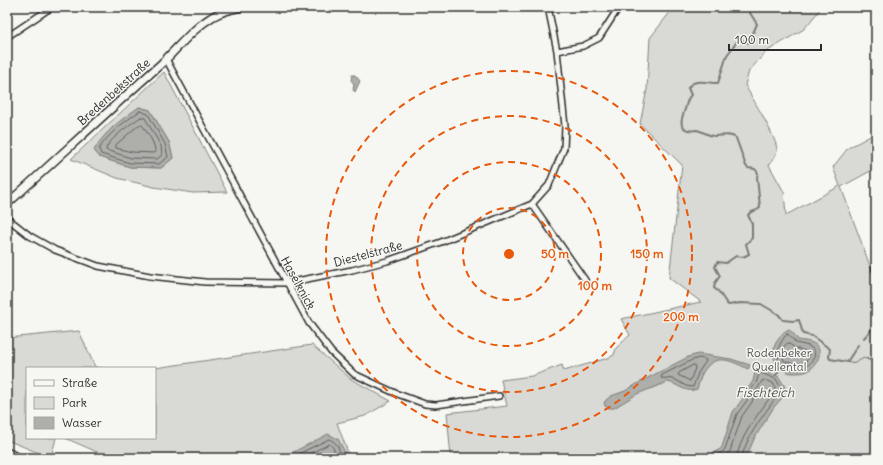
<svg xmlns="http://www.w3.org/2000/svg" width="883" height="465" viewBox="0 0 883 465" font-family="Delius,sans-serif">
	<rect width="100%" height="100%" fill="#f6f6f2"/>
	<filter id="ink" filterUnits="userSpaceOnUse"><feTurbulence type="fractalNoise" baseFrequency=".025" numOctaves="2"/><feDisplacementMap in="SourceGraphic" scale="8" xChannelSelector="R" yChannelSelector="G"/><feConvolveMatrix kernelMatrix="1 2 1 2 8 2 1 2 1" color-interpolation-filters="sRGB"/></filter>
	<g filter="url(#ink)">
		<path fill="#d9d9d5" stroke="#828280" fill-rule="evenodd" d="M674,7H822L804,29L766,52L749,71L745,85C752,98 778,139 777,151C776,156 772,161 769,165L784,192L786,215L840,186L833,167L848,148L876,133V168L841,187L873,274L876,273V458H451L447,413L507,406L501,380L532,376L562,365L564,371L608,358L614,355L616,348L630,335L621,319L701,302L669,278L682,165L640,124L647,89L650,38Z
			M164,72L227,192L193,193L154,187L117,178L71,159ZM139,107L150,110L169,142L173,158L161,168L130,167L99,157Z
			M79,331L95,367L102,368H27V438H56L51,458L7,440V338Z
			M312,345L351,379L391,401L365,416L337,423L350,458H344L345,452L290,453L282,458H111L65,438H155V368Z"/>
		<path fill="#aeaeab" stroke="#7a7a78" d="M352,75H355L360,81L355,92L353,90L354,84L351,80Z
			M139,107L150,110L169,142L173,158L161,168L130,167L99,157L94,150C105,131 122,119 139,107Z
			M789,330L793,333L798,340C804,341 811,341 816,345C824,353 816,366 808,371C803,373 798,373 793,373C778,372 770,359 775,345C776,342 778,340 780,337C783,333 783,331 789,330Z
			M698,354L731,359L750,365L748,369C730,360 714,352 702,374C700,379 699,384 697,389C686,394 678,384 668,382L637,394L614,408H609L605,406L604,403L606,400L611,396L625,391L642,381L688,357Z
			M758,367L779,377L785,387L782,398L774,407L754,439L746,458H707C711,452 718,452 722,447L733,412L744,397L747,390L753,381L756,368Z
			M328,434L338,439L345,452L344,458H282Z"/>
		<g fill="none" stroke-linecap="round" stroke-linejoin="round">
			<path stroke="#5f5f5e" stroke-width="1" d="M140,111L148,114L165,144L168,157L159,164L130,163L101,154L99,149C108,134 125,121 140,111Z
				M141,117L145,118L161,146L162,155L157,159L131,158L106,150C106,141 133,122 141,117Z
				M139,125H142C147,132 156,144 155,153L132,152L116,148V145Z
				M787,334L790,336L796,343L809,346L814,350C815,354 815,356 813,359C806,372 791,371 780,364C775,353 779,343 787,334Z
				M788,343L795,348L809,352C811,366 793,365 784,361L783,357V348Z
				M699,358L705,359L706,361L698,373L693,387L686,386L674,379L661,378L662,375L690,361Z
				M694,365L695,368L690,381L678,375L679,373Z
				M290,458L329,439C337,442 340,449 341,458
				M301,458L329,444C334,446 335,453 336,458
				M712,458L721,453L725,449L737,414L748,399L750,391L756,383L759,374L761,373L776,379L781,388C779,396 774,399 770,406C760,419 744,442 742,458
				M723,458L730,451L742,416L752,402L755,393L762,381L764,380L773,383L775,387C774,394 770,397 766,403C756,417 738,441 737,458"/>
			<path stroke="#7a7a78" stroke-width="2" d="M751,7L750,13L757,24L753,33L751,43L746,42L739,39L727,55L718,83C708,83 693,78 688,88L691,95C686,100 687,105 684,112C682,118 678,128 688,130C691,131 694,130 697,130C703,131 708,136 715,136C722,136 730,133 736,138L746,166L748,168L755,169L758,173L757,177L760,207C758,212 751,210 748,215L752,224V238L746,244L749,254L743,257L736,256L726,263L717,262L715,267L720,276L715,283L714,288L719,292L727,304L729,305L740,303L761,304L778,314L783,320L793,321L799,320L803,334L812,336L830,349L829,357L830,359L854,363L863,358H866L876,363
				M864,338L870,331L875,329L876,327
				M847,362L858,345
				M776,375L780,369"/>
			<g stroke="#2b2b2b" stroke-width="8">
				<path id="street" d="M7,37L52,7
					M557,51L583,46L599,38L619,7
					M166,59L309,323L331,352L354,374L395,393L425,404L436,405L499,396
					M532,204L585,280
					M7,218L30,236L55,250L98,266L150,276L205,282L287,283L352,270L387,261L441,242L532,204L549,185L564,148L565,126L557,51L548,7
					M875,269H876
					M7,451L21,458"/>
			</g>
			<g stroke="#2b2b2b" stroke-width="10">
				<path id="secondary" d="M7,204C58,158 109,110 161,64C178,48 192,29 212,17C221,11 231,9 241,7"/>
			</g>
			<use href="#street" stroke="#f6f6f2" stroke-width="5"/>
			<use href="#secondary" stroke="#f6f6f2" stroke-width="7"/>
		</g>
	</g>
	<g fill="none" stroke="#e8590c" stroke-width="2" stroke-dasharray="7 5">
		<circle cx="509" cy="254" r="46"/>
		<circle cx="509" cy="254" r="92"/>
		<circle cx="509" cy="254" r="138"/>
		<circle cx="509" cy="254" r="183"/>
	</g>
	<g text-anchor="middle" stroke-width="3" stroke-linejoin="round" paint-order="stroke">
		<g font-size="12" fill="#2b2b2b" stroke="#f6f6f2">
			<text transform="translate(114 92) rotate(-42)" y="4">Bredenbekstraße</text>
			<text transform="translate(368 254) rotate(-15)" y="4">Diestelstraße</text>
			<text transform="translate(298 283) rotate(61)" y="4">Haselknick</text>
		</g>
		<g font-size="12" fill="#565656" stroke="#f6f6f2">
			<text x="779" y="357">Rodenbeker<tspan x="779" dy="14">Quellental</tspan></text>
		</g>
		<g font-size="13" font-style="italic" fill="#525251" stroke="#f6f6f2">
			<text x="765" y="397">Fischteich</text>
		</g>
	</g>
	<circle cx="509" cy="254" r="6" fill="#e8590c" stroke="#f6f6f2" stroke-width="2"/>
	<g font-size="12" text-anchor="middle" font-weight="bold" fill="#e8590c" stroke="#f6f6f2" stroke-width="3" stroke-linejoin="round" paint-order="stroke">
		<text x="555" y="258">50 m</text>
		<text x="647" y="258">150 m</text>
		<text x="595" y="290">100 m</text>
		<text x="681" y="321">200 m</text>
	</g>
	<rect width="883" height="465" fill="none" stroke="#f6f6f2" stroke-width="24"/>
	<rect x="12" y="12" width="859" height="441" fill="none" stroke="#2b2b2b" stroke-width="1.5" filter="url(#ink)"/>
	<rect x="26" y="367" width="130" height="72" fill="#f6f6f2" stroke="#a5a5a2"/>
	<rect x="34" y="380" width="20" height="6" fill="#f6f6f2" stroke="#a5a5a2"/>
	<text x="62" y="387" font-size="12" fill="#2b2b2b">Straße</text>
	<rect x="34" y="397" width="20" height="12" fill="#d9d9d5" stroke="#a5a5a2"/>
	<text x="62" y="407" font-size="12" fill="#2b2b2b">Park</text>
	<rect x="34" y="417" width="20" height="12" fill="#aeaeab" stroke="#a5a5a2"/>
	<text x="62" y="427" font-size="12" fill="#2b2b2b">Wasser</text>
	<path d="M729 44v6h92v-6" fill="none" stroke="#2b2b2b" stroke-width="2"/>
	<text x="735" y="44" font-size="12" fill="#2b2b2b" stroke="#f6f6f2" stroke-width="3" paint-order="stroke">100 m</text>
</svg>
